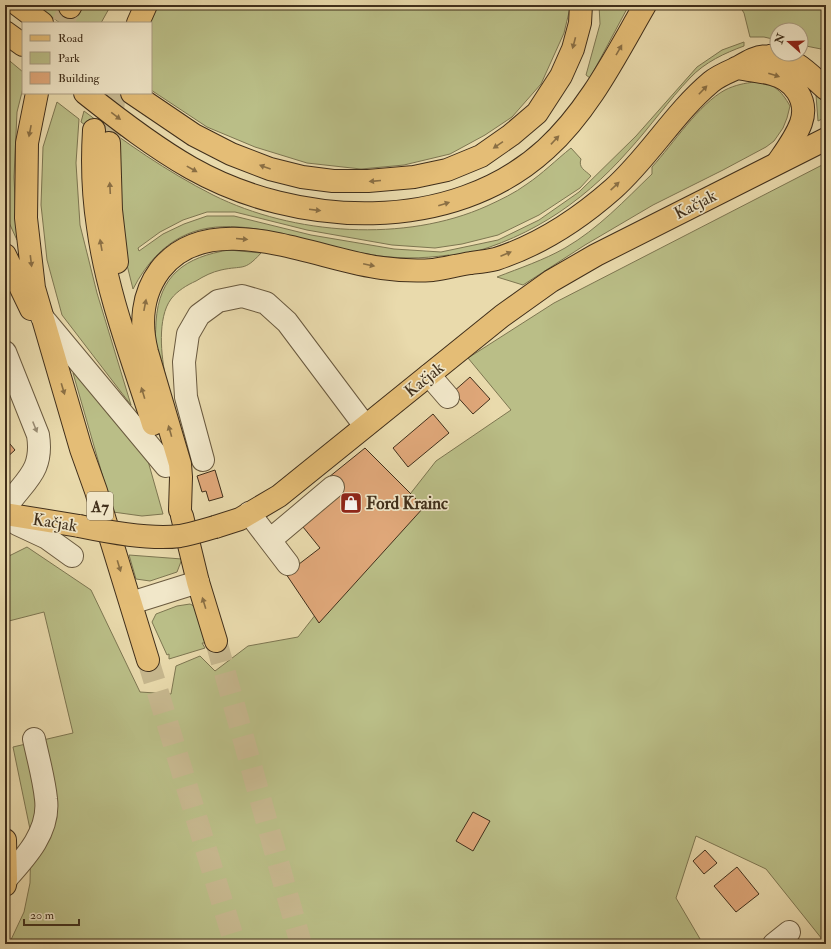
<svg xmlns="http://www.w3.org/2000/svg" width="831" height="949" viewBox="0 0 831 949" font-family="'IM FELL Double Pica',serif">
	<rect width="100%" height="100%" fill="#e9daac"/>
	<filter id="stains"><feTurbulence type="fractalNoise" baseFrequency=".005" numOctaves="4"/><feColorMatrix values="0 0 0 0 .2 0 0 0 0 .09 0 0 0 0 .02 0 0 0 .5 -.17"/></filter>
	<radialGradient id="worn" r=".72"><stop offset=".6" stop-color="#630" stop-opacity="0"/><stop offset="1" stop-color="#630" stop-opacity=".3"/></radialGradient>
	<path fill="#babe87" stroke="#7d7651" d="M36,5H63L78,16L84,5H111L101,23H60Z
		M156,5H570V8L564,33L541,84L512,117L485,135L450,154L404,165L361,169L307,163L255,147L207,127L151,90V23H149Z
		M599,5H629L590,78L586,75L600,24Z
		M739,5H826V50L801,45V30H777V40L764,37H750L744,13Z
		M744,42V46C725,53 705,62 690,78C669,100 650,127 629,150C580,206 522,243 450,258L449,255C421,259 395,259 367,254C280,240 188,184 133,289L124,253L118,150L81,122L84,111C126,143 166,171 213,195C293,235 405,243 487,206C500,200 515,193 527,184C542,174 556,160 571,148L581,159C578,168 585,170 591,176L580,188L539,215L498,235L462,244L435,248L392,245L307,230L235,212H207L183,220L160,232L138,248L139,251L163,234L184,224L207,216H234L311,235L394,249L441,252L498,240L539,220L579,192L636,136L697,67L722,50Z
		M5,57L23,72V88L17,112L14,177L17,240L5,214Z
		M755,82C773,83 781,90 790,106L787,118L783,128L774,141L766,147L723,170L653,205L585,245L523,285L497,277C520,268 544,260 565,248C598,229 625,200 652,174V167C673,144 699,104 725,90C735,85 745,83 755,82Z
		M816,95L826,105V117L818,121Z
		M57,102L79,119L76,163L80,225L97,293L131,405L62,315L47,260L41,205L43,147Z
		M826,163V944L766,869L696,836L676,898L703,944H9L24,912L30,883L31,834L13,747L73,733L44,612L5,622V558L27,547L91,590L140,692L171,694L176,666L200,656L215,671L248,646L298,637L436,461L511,410L468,358L554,303Z
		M229,250L261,253C244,272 243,265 221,270C212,272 204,276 196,281C187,285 177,291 171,299C157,318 161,356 166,379C163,370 159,362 156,353C154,343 156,332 156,322C159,275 185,257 229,250Z
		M73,373H78L148,461L163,514L142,516L113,512Z
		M129,555L182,559L177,572L150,581L136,579Z
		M190,604L196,607L206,643H202L205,648L169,659V654L167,655L152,622L156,614L177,606Z"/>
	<path fill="#e0a87a" stroke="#402f1b" d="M470,377L490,399L473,414L453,392Z
		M433,414L449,433L408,467L393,448Z
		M5,438L15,450L5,459Z
		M365,448L424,507L319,623L286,574L320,548L299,522L329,477Z
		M215,470L223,497L209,501L206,491L202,492L197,476Z
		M473,812L490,821L473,851L456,841Z
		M705,850L717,863L704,874L693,861Z
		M737,867L759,894L736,912L714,886Z"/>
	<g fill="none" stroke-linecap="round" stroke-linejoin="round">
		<path stroke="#c7b88f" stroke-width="22" stroke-dasharray="22 11" stroke-linecap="butt" d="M63,23L70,7
			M109,143L115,93
			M216,641L301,944
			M148,660L235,944"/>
		<g stroke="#6a5a3f" stroke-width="24">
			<path id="minor" d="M42,317L166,466
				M5,352L38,435C44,473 23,481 5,509
				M429,375L448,397
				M203,460L186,397L184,362L188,334L199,315L218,301L242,296L266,303L287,322L365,426
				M249,513L288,564
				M17,524L47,538L72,556
				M270,540L333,487
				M131,603L198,582
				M6,879C26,857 50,831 46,799C44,779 38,758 34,739
				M774,944L789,932"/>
		</g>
		<g stroke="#402f1b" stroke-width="24">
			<path id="major" d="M5,514L79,526
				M215,527L240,519L279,496L502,316L551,281L596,255L826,139
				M5,840L6,879L5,885"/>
		</g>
		<g stroke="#402f1b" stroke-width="24">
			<path id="highway" d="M18,5L42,23
				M70,7L71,5
				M138,23L146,5
				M5,32L23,45
				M736,68C748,70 760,71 772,74C793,79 809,100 801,123C796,137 787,149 778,162
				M37,93L27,143L26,218L34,288L81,449L96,491L148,660
				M85,93C119,120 154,147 191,168C297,228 452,235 546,149C589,110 616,55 645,5
				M132,93L194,135L231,154L270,169L302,177L333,181H368L414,177L447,170L481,156L511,135L537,113L561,76L573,49L580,23L581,5
				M94,130C92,162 93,195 98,227C107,295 133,360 153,424
				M109,143L111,210L117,262
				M5,255L31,309
				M180,510L181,477L180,464L147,352C140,324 142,294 160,270C210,205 316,260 382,268C396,270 419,271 433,270C446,268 458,265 471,263C479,262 488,261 496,259C539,245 579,219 613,189C649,157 674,113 711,82C718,76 728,72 737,68C747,62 756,56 768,56C793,55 809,74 826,89
				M182,516L198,582L216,641"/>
		</g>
		<use href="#minor" stroke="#f1e7c9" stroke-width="22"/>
		<use href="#major" stroke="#e4bd76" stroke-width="22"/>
		<use href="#highway" stroke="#e4bd76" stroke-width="22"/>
		<g stroke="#402f1b" stroke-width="24" stroke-linecap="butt">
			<path id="major-bridge" d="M79,526C108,532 150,540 180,536C192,534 204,530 215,527"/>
		</g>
		<use href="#major-bridge" stroke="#e4bd76" stroke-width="22"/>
	</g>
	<defs><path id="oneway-solid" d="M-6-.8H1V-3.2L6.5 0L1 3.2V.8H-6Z"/></defs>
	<g fill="#8a6f44">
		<use href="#oneway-solid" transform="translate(574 43) rotate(105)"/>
		<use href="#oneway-solid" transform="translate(619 50) rotate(-60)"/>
		<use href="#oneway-solid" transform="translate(774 75) rotate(18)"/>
		<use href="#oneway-solid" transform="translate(703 90) rotate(-46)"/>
		<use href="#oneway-solid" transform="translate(116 116) rotate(37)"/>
		<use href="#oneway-solid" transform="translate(30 131) rotate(101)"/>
		<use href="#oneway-solid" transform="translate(555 140) rotate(-47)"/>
		<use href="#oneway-solid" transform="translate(498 145) rotate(146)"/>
		<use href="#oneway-solid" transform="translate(265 167) rotate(-160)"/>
		<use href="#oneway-solid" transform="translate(192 169) rotate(29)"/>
		<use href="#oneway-solid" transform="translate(375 181) rotate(175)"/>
		<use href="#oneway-solid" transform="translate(615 186) rotate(-43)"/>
		<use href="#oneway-solid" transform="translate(110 188) rotate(-93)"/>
		<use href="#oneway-solid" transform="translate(444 204) rotate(-17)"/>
		<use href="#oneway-solid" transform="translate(315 210) rotate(7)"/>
		<use href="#oneway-solid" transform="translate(242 239) rotate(5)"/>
		<use href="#oneway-solid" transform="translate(101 245) rotate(-100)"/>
		<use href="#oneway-solid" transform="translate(506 254) rotate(-23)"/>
		<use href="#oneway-solid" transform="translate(31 261) rotate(83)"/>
		<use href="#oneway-solid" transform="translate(369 265) rotate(12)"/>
		<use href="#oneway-solid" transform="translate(145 305) rotate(-79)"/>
		<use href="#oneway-solid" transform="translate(63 389) rotate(73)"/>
		<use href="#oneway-solid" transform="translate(143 393) rotate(-107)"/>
		<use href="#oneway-solid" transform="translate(170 431) rotate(-106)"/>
		<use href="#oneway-solid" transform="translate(119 566) rotate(73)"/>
		<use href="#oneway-solid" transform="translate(204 603) rotate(-107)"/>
	</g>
	<use fill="#988b72" href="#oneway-solid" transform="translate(35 427) rotate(68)"/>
	<defs>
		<g id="shop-square" transform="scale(1.15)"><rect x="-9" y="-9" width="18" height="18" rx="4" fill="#8f2418" stroke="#f1e7c9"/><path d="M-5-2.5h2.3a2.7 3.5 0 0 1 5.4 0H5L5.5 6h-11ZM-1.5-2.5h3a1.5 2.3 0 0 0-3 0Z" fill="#fff"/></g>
	</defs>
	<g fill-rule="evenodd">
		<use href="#shop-square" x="351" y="503"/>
	</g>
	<g text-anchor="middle" stroke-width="3.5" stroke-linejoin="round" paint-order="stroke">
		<rect fill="#f1e7c9" stroke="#75664f" stroke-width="1" x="87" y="492" width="26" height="28" rx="3"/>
		<g font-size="16" font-weight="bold" fill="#402f1b">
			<text x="100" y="512">A7</text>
		</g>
		<g font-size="17" fill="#402f1b" stroke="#f1e7c9">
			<text transform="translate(695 204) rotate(-27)" y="6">Kačjak</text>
			<text transform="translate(424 379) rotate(-39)" y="6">Kačjak</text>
			<text transform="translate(55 522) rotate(9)" y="6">Kačjak</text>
		</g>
		<g font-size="17" font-weight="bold" fill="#402f1b" stroke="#f1e7c9" text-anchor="start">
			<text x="366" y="509">Ford Krainc</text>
		</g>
	</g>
	<rect width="831" height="949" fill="none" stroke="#e9daac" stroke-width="20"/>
	<rect x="6" y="6" width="819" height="937" fill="none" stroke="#402f1b" stroke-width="2"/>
	<rect x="10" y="10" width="811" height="929" fill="none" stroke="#402f1b"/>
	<rect x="22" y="22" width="130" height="72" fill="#f1e7c9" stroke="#aa9d83"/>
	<rect x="30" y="35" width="20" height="6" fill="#e4bd76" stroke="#aa9d83"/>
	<text x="58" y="42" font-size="12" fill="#402f1b">Road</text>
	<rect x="30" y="52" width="20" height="12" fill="#babe87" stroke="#aa9d83"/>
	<text x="58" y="62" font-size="12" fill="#402f1b">Park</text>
	<rect x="30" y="72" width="20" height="12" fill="#e0a87a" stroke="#aa9d83"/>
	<text x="58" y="82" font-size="12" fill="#402f1b">Building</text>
	<g transform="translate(789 42) rotate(290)"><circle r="19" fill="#f1e7c9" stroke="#aa9d83"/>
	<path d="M0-3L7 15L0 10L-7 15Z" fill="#8f2418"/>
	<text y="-6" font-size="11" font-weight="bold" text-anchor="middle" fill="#402f1b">N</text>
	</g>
	<path d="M24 919v6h55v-6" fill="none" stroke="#402f1b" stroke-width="2"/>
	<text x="30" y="919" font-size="12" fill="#402f1b" stroke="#f1e7c9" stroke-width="3" paint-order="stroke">20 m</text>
	<rect width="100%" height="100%" filter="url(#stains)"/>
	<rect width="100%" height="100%" fill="url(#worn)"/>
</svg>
